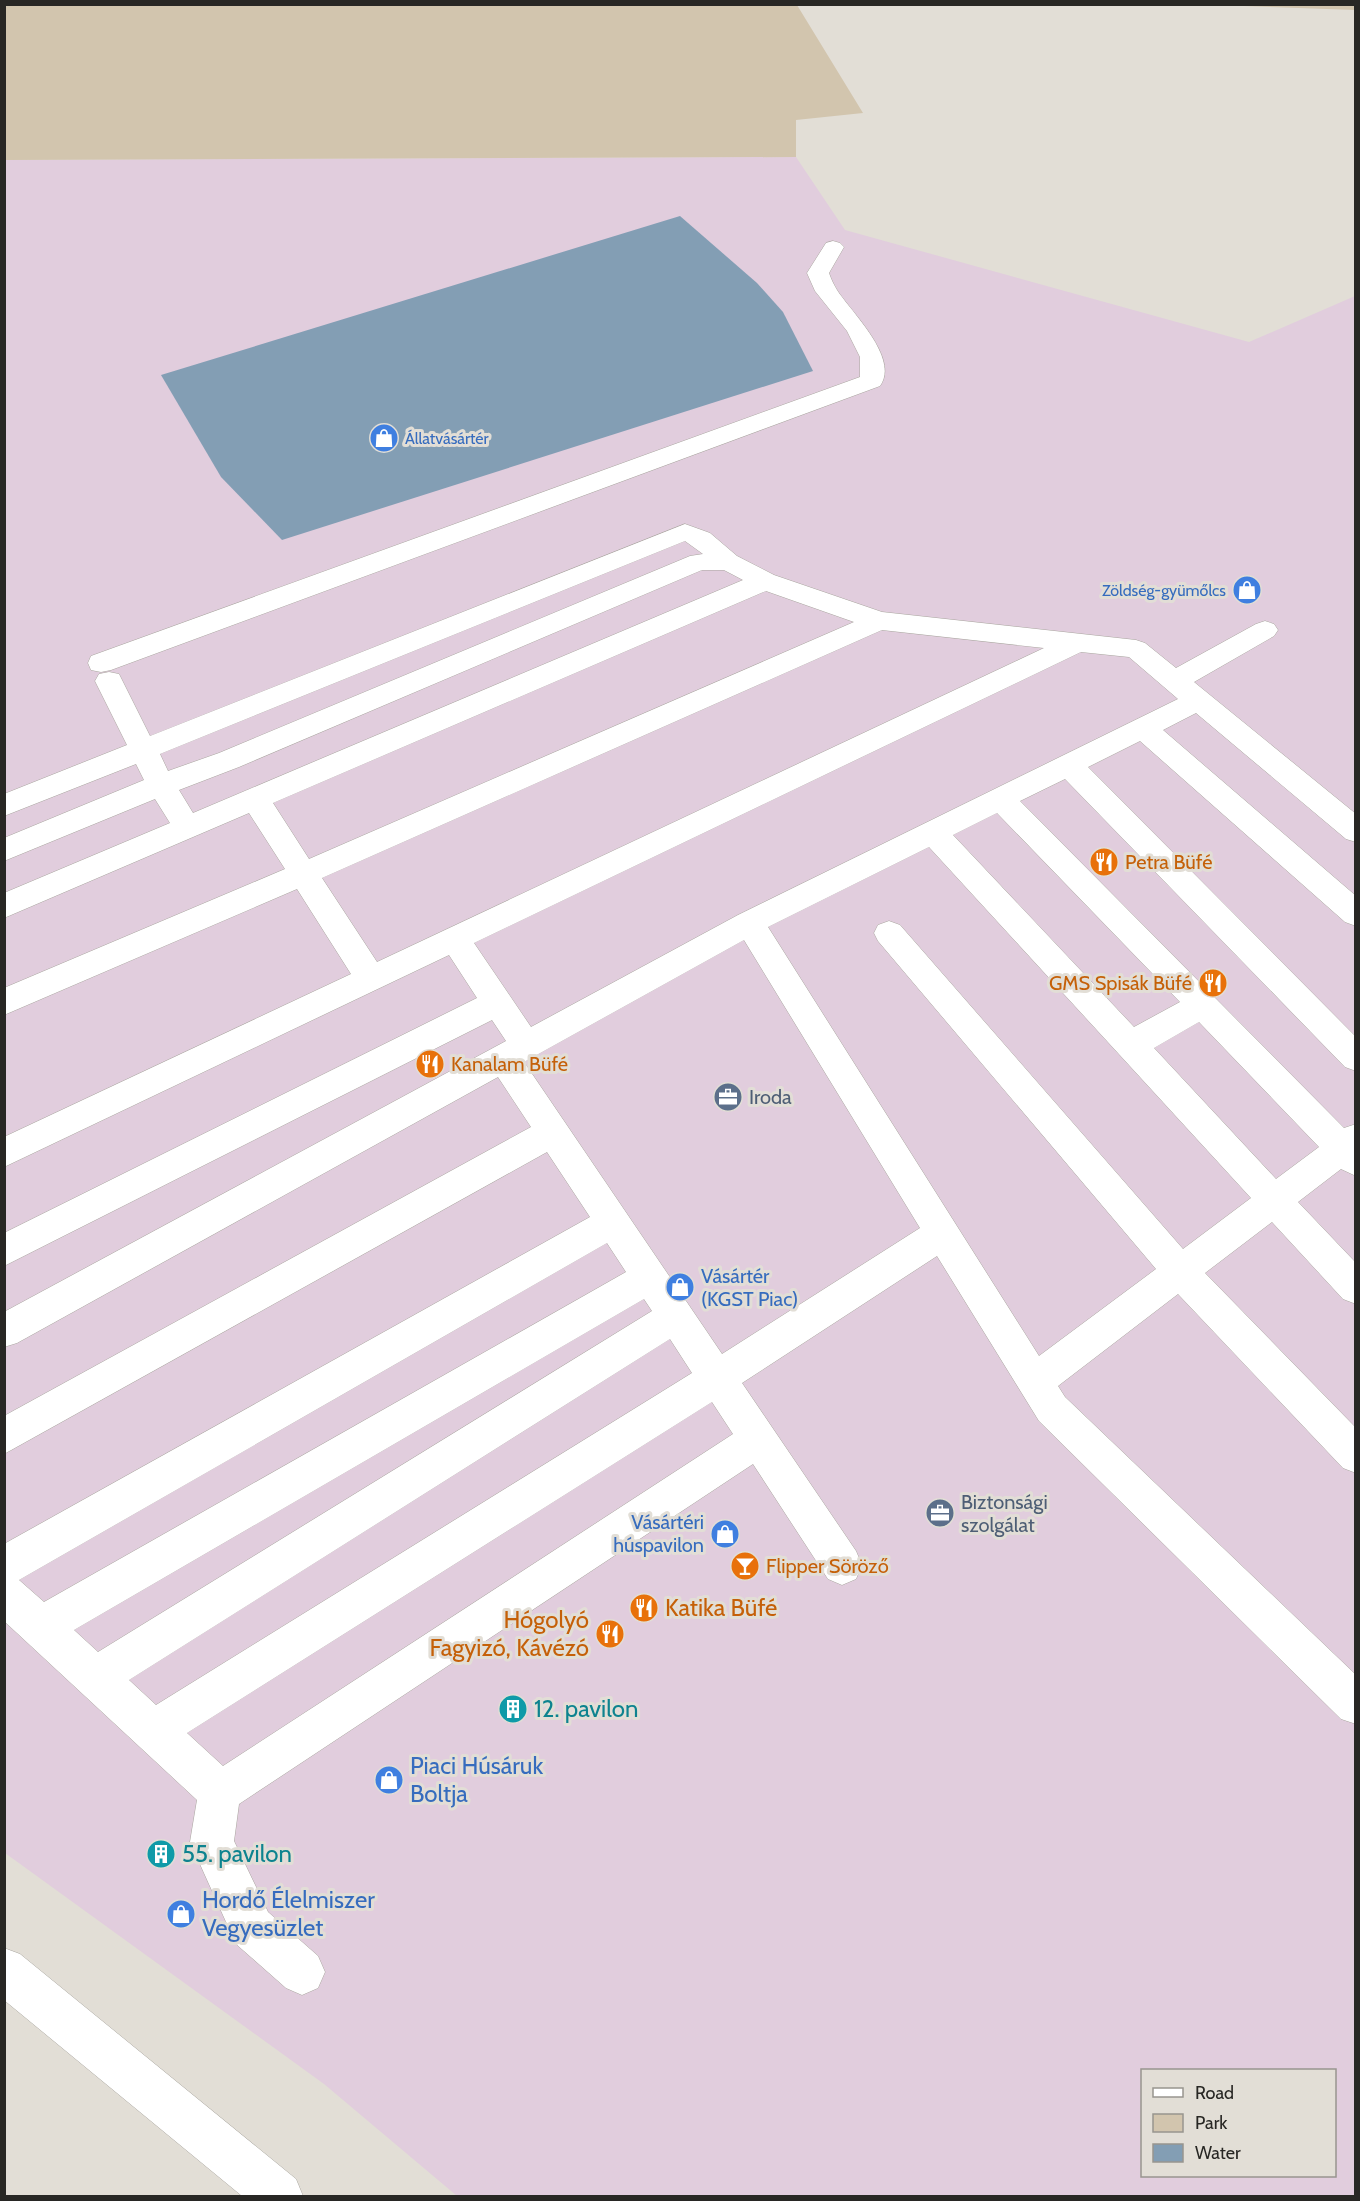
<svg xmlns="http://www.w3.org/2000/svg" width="1360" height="2201" viewBox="0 0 1360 2201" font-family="Cabin,sans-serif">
	<rect width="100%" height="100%" fill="#e2ded6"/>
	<path fill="#e1cddd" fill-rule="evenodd" d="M796,157L845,230L1249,342L1355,296V2196H457L324,2084L5,1853V160ZM1142,2070H1334V2176H1142Z"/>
	<path fill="#d2c5ae" d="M1355,4V10L1216,5V4Z
		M4,5H797L863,113L796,120V157L5,160Z"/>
	<path fill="#839eb4" d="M680,216L757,283L783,312L813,371L282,540L221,477L161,375Z"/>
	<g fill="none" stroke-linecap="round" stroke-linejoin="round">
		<g stroke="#a9a69f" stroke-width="1">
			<path id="lane" d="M833,241L840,243L844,247L829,273C831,279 834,285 837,290C851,312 900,358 880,386L111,670L101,672L91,670L88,663L91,656L860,377V357L847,331L815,291L807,273L826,243Z
				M685,524L710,533L737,556L774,575L882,612L1136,640L1145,643L1176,668L1256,624L1265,621L1274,624L1278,630L1274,636L1194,682L1356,814V842L1346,839L1196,713L1163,730L1356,896V926L1345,922L1140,741L1088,767L1356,1037V1071L1345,1067L1065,779L1020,801L1344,1128L1356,1124V1176L1341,1169L1298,1202L1356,1263V1304L1343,1299L1272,1222L1205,1273L1356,1428V1473L1343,1468L1178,1294L1058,1386L1065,1397L1356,1675V1724L1341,1719L1039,1421L937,1256L742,1383L856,1551L862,1565L856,1579L842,1585L828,1579L753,1464L239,1804L234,1841L268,1912L318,1956L325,1972L318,1988L302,1995L286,1988L236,1944L190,1842L197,1800L4,1621V1544L590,1217L547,1152L4,1454V1416L531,1127L498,1077L17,1343L4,1347V1312L506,1041L492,1020L4,1266V1233L477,998L449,955L4,1167V1137L351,974L297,889L4,1015V988L285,869L249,813L4,918V893L170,823L155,799L4,861V838L144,780L136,764L4,816V794L127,745L95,681L99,674L109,672L119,674L150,736ZM685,541L703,554L690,556L219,753L168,771L160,754ZM702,570H724L743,580L193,813L179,790L239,767ZM766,591L854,622L309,859L273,803ZM882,630L1044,648L377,962L322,878ZM1081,652L1129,657L1178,699L738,915L531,1027L474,943ZM997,813L1180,1002L1134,1027L953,835ZM929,847L1251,1198L1183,1249L900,925L889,921L878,925L874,933L878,941L1156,1269L1039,1356L768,927ZM744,940L920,1228L722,1354L524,1062ZM1199,1022L1319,1147L1276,1179L1154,1048ZM607,1243L626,1272L44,1602L19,1580ZM644,1299L652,1311L98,1652L74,1630ZM670,1339L692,1373L156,1705L129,1680ZM712,1402L733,1434L223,1766L187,1733Z"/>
		</g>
		<g stroke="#a9a69f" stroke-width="1">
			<path id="street" d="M4,1948L20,1954L296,2179L303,2196H242L4,2000Z"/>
		</g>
		<use href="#lane" fill="#fff" fill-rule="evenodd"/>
		<use href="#street" fill="#fff" fill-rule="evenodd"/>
	</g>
	<defs>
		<g id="shop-disc" transform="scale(1.5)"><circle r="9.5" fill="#3f7fe0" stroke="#e2ded6"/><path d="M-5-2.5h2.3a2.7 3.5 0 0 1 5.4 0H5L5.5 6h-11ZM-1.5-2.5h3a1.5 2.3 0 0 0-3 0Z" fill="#fff"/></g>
		<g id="restaurant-disc" transform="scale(1.5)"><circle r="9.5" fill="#e8710a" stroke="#e2ded6"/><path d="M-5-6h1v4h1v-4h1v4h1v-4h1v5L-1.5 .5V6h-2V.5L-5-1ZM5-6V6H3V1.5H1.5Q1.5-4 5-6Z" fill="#fff"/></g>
		<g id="office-disc" transform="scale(1.5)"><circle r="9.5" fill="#5c6f8a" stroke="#e2ded6"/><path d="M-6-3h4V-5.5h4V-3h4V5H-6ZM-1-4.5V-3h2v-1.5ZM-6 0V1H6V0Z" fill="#fff"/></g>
		<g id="bar-disc" transform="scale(1.5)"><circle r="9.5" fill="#e8710a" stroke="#e2ded6"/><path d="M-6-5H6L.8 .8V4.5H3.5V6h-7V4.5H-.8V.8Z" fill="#fff"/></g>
		<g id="building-disc" transform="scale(1.5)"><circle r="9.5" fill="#0f9aa8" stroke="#e2ded6"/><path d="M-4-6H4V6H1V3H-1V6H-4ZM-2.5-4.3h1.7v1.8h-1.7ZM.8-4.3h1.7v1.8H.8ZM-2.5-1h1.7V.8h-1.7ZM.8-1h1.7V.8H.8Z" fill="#fff"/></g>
	</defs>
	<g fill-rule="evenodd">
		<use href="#shop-disc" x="384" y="438"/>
		<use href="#shop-disc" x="1247" y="590"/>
		<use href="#restaurant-disc" x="1104" y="862"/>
		<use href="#restaurant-disc" x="1213" y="983"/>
		<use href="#restaurant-disc" x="430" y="1064"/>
		<use href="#office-disc" x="728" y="1097"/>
		<use href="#shop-disc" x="680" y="1287"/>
		<use href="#office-disc" x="940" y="1513"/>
		<use href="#shop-disc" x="725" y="1534"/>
		<use href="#bar-disc" x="745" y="1566"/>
		<use href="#restaurant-disc" x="644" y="1608"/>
		<use href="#restaurant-disc" x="610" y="1634"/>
		<use href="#building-disc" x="513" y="1709"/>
		<use href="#shop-disc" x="389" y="1780"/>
		<use href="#building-disc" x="161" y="1854"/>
		<use href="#shop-disc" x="181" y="1914"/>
	</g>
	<g text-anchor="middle" stroke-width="6" stroke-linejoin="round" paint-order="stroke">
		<g font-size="16" fill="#366cbe" stroke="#e2ded6" text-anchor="start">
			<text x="405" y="444">Állatvásártér</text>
			<text x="1226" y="596" text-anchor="end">Zöldség-gyümőlcs</text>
		</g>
		<g font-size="20" fill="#c56008" stroke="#e2ded6" text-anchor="start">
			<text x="1125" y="869">Petra Büfé</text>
			<text x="1192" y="990" text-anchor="end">GMS Spisák Büfé</text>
			<text x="451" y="1071">Kanalam Büfé</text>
			<text x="766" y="1573">Flipper Söröző</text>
		</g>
		<g font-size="20" fill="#4e5e75" stroke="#e2ded6" text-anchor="start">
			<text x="749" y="1104">Iroda</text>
			<text x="961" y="1509">Biztonsági<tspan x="961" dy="23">szolgálat</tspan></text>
		</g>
		<g font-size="20" fill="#366cbe" stroke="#e2ded6" text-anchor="start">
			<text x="701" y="1283">Vásártér<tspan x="701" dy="23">(KGST Piac)</tspan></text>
			<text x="704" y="1529" text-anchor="end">Vásártéri<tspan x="704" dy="23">húspavilon</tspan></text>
		</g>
		<g font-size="24" fill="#c56008" stroke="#e2ded6" text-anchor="start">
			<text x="665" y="1616">Katika Büfé</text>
			<text x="589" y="1628" text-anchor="end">Hógolyó<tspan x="589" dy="28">Fagyizó, Kávézó</tspan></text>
		</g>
		<g font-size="24" fill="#0d838f" stroke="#e2ded6" text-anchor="start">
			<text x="534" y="1717">12. pavilon</text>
			<text x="182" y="1862">55. pavilon</text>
		</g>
		<g font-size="24" fill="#366cbe" stroke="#e2ded6" text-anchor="start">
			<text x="410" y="1774">Piaci Húsáruk<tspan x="410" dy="28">Boltja</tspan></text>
			<text x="202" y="1908">Hordő Élelmiszer<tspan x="202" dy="28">Vegyesüzlet</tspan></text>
		</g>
	</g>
	<rect width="1360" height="2201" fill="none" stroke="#282724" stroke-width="12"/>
	<rect x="1141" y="2069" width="195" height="108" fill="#e2ded6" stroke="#98958f" stroke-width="1.5"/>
	<rect x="1153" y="2088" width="30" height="9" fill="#ffffff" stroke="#98958f" stroke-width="1.5"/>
	<text x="1195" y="2099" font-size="18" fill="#282724">Road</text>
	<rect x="1153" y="2114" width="30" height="18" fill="#d2c5ae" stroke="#98958f" stroke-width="1.5"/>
	<text x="1195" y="2129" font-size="18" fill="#282724">Park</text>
	<rect x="1153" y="2144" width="30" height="18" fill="#839eb4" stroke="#98958f" stroke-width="1.5"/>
	<text x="1195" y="2159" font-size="18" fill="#282724">Water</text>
</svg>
